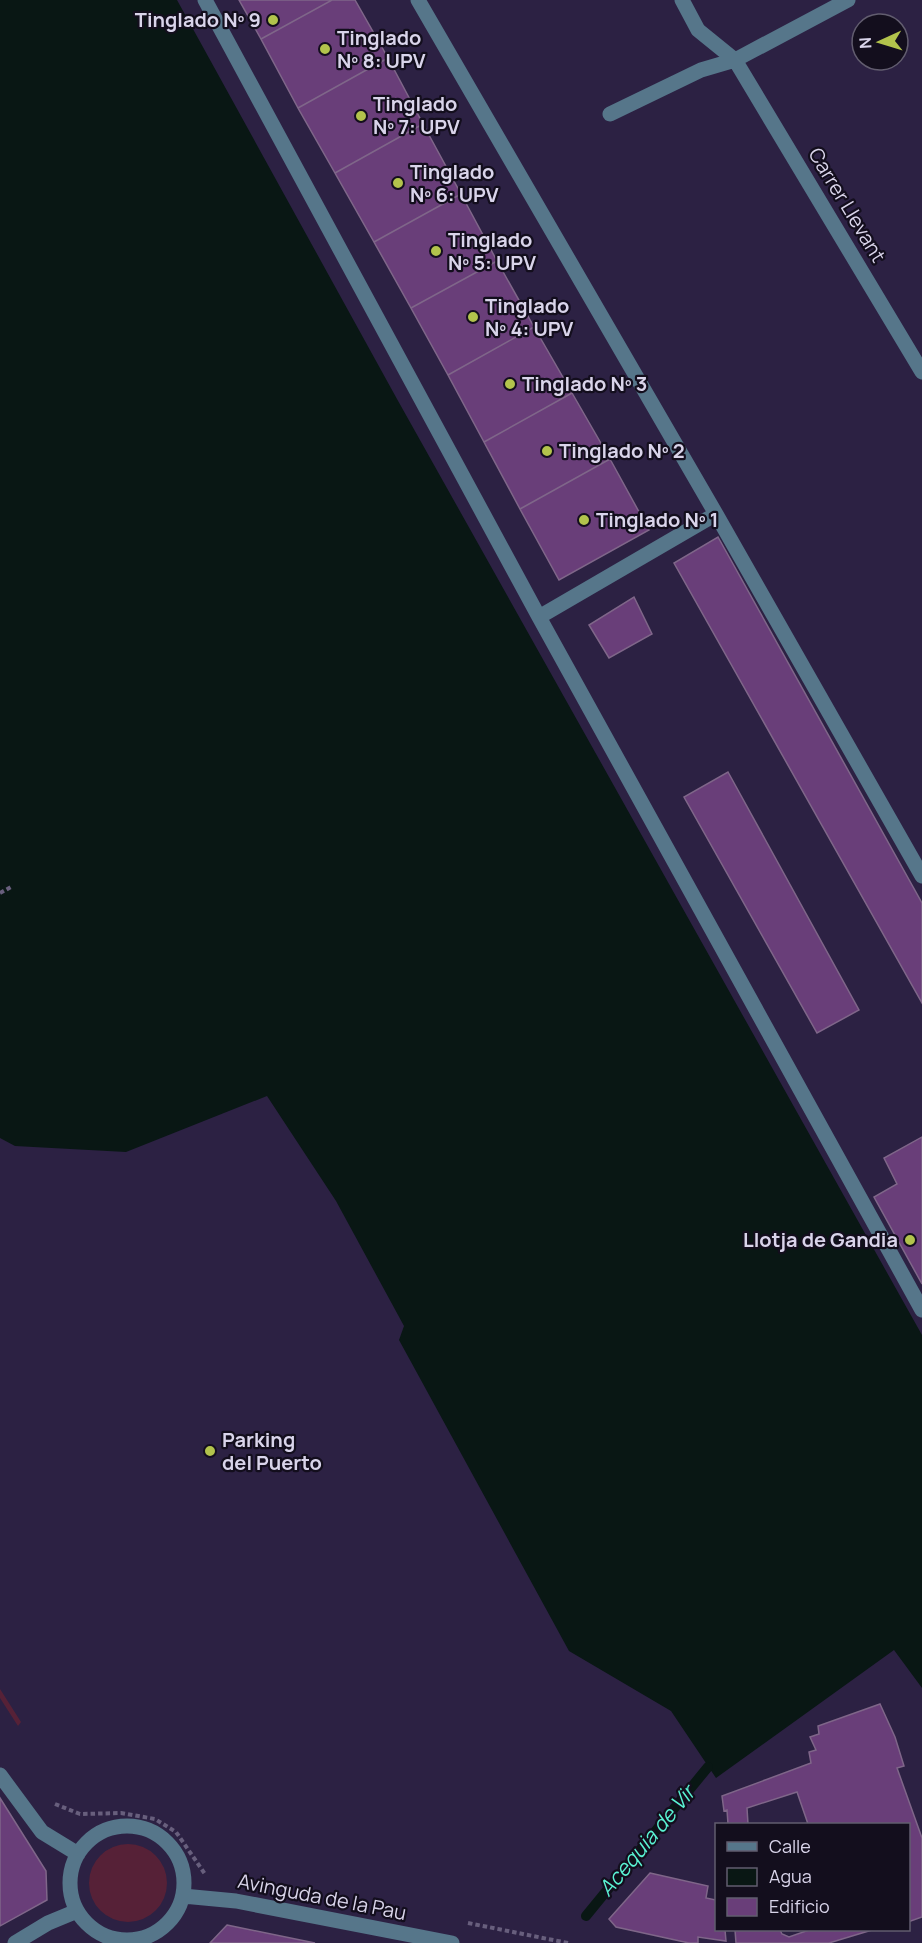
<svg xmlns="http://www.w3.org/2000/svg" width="922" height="1943" viewBox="0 0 922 1943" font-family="Manrope,sans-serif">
	<rect width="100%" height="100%" fill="#2c2143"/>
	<path fill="#562137" d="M0,1689L21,1722L18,1726L0,1698Z
		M89 1883a39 39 0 1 1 78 0a39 39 0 1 1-78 0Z"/>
	<path fill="#091714" d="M0,0H177L397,399L922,1335V1688L894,1650L716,1778L671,1711L569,1651L399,1340L404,1326L336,1201L267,1096L126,1152L15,1146L0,1138Z"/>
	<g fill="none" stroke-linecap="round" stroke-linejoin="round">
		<path stroke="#091714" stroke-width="10" d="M586,1916L708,1767"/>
	</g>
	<path fill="#693e79" stroke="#7f6689" stroke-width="1.5" d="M239,0H332L261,39Z
		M332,0H355L388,58L298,108L261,39Z
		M388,58L423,124L335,173L298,108Z
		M423,124L461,194L374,242L335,173Z
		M461,194L497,261L411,308L374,242Z
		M497,261L534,327L448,375L411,308Z
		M534,327L572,393L484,442L448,375Z
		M572,393L610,459L520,509L484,442Z
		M610,459L649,530L559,580L520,509Z
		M718,537L922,903V1003L674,563Z
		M634,597L652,634L609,658L589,625Z
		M728,772L859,1010L817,1033L684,797Z
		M922,1137V1284L874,1197L897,1184L884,1158Z
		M880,1704L895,1737L904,1766L897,1768L922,1838V1917L908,1922V1824H808L797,1792L747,1808L748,1824H728L727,1810L724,1811L722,1796L811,1763L809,1752L816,1750L810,1737L819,1734L818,1726Z
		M0,1798L46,1871L47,1900L0,1926Z
		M650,1873L708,1886L706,1898L716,1900V1930H725L726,1941L698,1937V1943H689L616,1927L609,1919Z
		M227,1925L315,1943H210Z
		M735,1930H780L782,1934L789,1937L809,1930H872L829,1943H736Z"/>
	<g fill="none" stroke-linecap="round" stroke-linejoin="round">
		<path stroke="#685f7d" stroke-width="4" stroke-dasharray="4.5 3" stroke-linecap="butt" d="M0,893L11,887
			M55,1804L80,1814L121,1813L155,1819L176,1832L205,1874
			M468,1923L568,1943"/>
		<path stroke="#56768a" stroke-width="15" d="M205,0L539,617L922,1310
			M418,0L716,514L922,876
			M682,0L698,30L735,60L922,372
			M610,114L701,70L735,60L848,0
			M539,617L716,514
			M0,1775L42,1832L78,1854
			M70 1883a57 57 0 1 1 114 0a57 57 0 1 1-114 0Z
			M183,1896L236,1901L452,1943
			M15,1943L48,1923L77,1911"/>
	</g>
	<g fill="#b2c34c" stroke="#130e1d" stroke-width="2">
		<circle cx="273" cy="20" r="6"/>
		<circle cx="325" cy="49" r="6"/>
		<circle cx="361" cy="116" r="6"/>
		<circle cx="398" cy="183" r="6"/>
		<circle cx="436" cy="251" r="6"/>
		<circle cx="473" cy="317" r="6"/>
		<circle cx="510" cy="384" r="6"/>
		<circle cx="547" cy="451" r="6"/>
		<circle cx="584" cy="520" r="6"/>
		<circle cx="910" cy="1240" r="6"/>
		<circle cx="210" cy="1451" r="6"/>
	</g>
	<g text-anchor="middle" stroke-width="4.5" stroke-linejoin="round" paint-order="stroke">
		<g font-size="20" font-weight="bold" fill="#d9d4ea" stroke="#130e1d" text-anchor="start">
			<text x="261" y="27" text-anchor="end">Tinglado Nº 9</text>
			<text x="337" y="45">Tinglado<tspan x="337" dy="23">Nº 8: UPV</tspan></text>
			<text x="373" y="111">Tinglado<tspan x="373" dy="23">Nº 7: UPV</tspan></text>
			<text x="410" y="179">Tinglado<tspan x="410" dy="23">Nº 6: UPV</tspan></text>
			<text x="448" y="247">Tinglado<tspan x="448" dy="23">Nº 5: UPV</tspan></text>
			<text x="485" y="313">Tinglado<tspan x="485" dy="23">Nº 4: UPV</tspan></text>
			<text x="522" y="391">Tinglado Nº 3</text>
			<text x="559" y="458">Tinglado Nº 2</text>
			<text x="596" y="527">Tinglado Nº 1</text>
			<text x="898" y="1247" text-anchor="end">Llotja de Gandia</text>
			<text x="222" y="1447">Parking<tspan x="222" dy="23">del Puerto</tspan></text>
		</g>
		<g font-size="20" fill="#d9d4ea" stroke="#130e1d">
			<text transform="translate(847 205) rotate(59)" y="7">Carrer Llevant</text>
			<text transform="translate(322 1897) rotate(11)" y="7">Avinguda de la Pau</text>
		</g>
		<g font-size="21" font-style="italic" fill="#5af3d3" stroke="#130e1d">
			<text transform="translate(647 1841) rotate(-50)" y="7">Acequia de Vir</text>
		</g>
	</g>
	<rect x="715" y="1823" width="195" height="108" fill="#130e1d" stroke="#625d6f" stroke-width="1.5"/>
	<rect x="727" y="1842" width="30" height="9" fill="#56768a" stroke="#625d6f" stroke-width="1.5"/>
	<text x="769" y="1853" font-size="18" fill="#d9d4ea">Calle</text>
	<rect x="727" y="1868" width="30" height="18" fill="#091714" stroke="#625d6f" stroke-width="1.5"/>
	<text x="769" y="1883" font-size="18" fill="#d9d4ea">Agua</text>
	<rect x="727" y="1898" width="30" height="18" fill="#693e79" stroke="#625d6f" stroke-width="1.5"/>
	<text x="769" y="1913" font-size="18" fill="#d9d4ea">Edificio</text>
	<g transform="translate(880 42) rotate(266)"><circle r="28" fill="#130e1d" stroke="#625d6f" stroke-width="1.5"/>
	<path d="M0-4.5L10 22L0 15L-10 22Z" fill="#b2c34c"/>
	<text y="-9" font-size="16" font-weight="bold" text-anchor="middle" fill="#d9d4ea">N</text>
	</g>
</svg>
